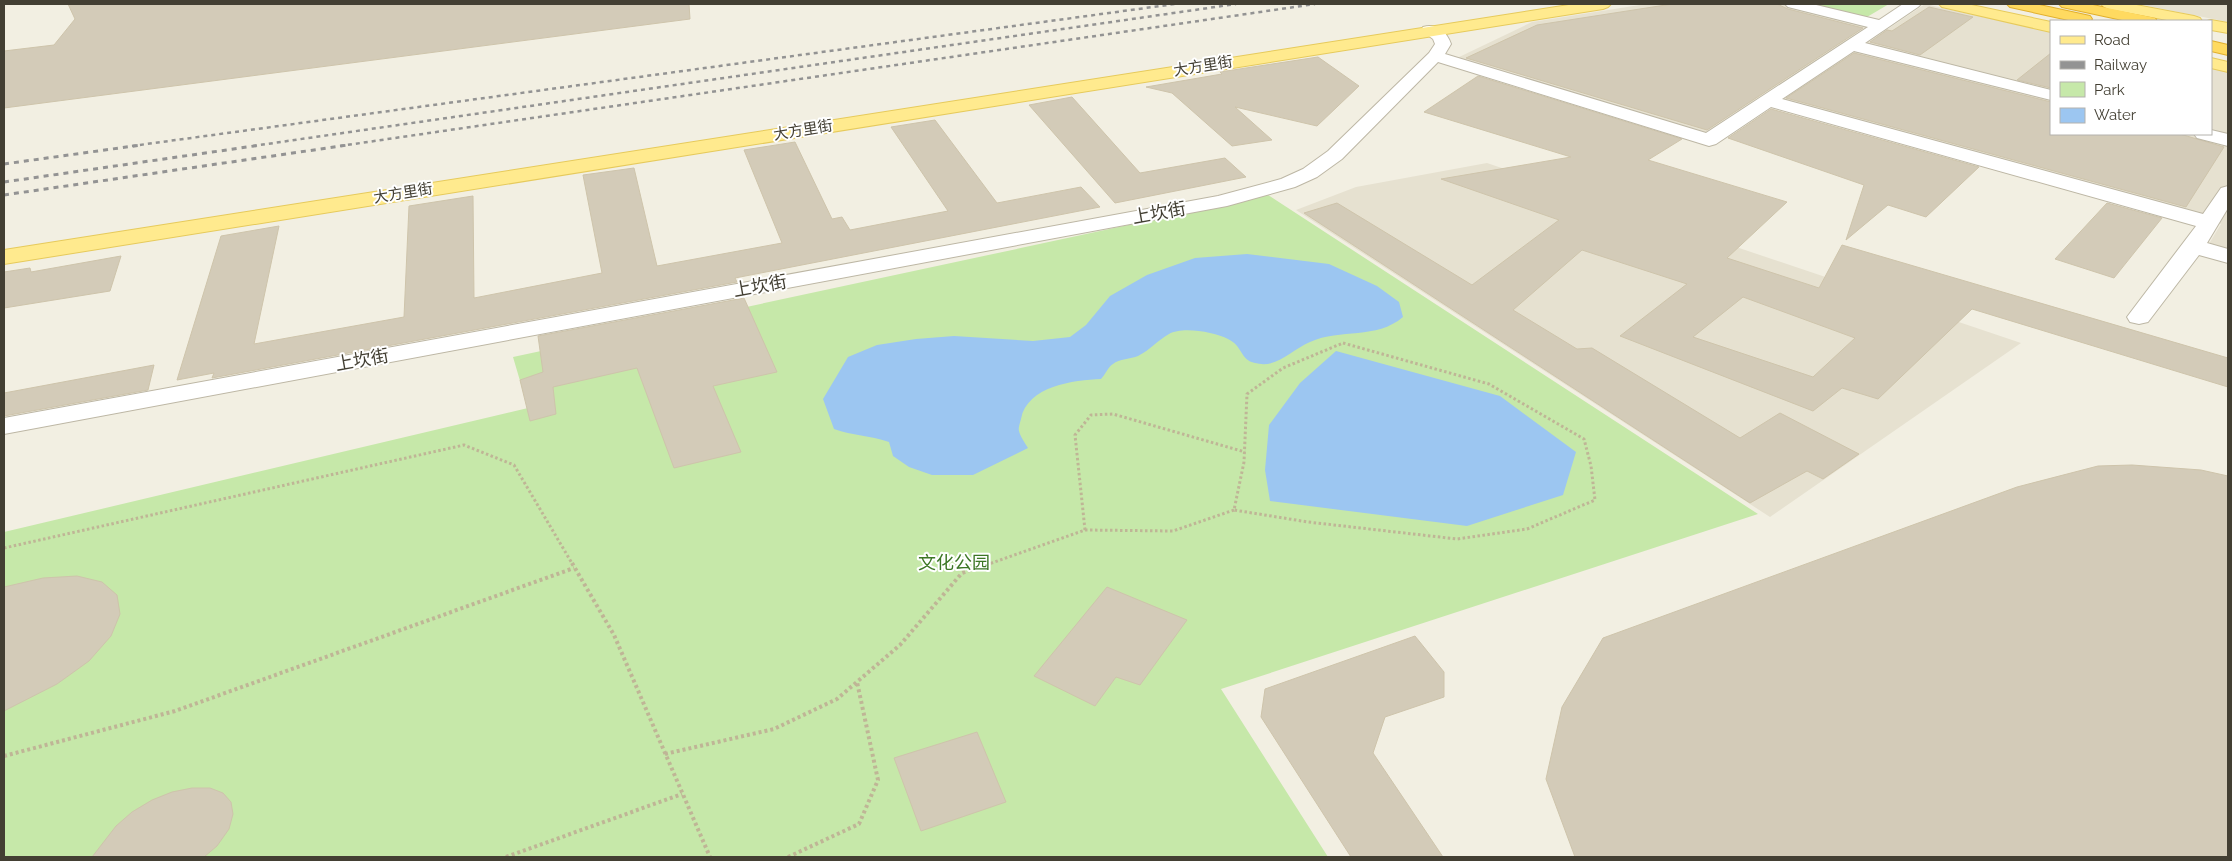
<svg xmlns="http://www.w3.org/2000/svg" width="2232" height="861" viewBox="0 0 2232 861" font-family="Raleway,'Noto Sans SC',sans-serif">
	<rect width="100%" height="100%" fill="#f2efe2"/>
	<path fill="#e6e1d0" d="M1646,4H1782L1888,29L1925,4L2051,32V134H2211V67L2228,71V253L2207,247L2221,224L1764,98L1701,135L1455,59L1532,22Z
		M2138,4H2228V22Z
		M1487,163L2021,343L1770,517L1296,210L1356,187Z"/>
	<path fill="#c6e8a9" d="M1809,4H1889L1867,17Z
		M1268,195L1758,514L1221,689L1328,857H4V532L528,408L513,357Z"/>
	<path fill="#9cc6f1" d="M1247,254L1329,264L1377,286L1399,302L1403,317C1376,340 1341,328 1310,342C1291,350 1277,369 1255,363C1240,360 1243,346 1228,339C1215,332 1182,326 1169,334C1158,340 1150,350 1138,356C1131,359 1119,359 1113,364C1108,367 1105,375 1101,379C1074,380 1027,386 1021,419C1020,423 1018,428 1019,431C1020,436 1025,443 1028,448L973,475H932L909,467L893,456L889,442C869,435 853,436 834,429L823,399L848,357L877,345L916,339L954,336L1033,341L1070,337L1086,325L1110,296L1147,275L1195,258Z
		M1336,351L1500,396L1576,452L1563,495L1467,526L1270,501L1265,470L1269,425L1300,383Z"/>
	<path fill="#d3cbb8" stroke="#cec4ab" fill-rule="evenodd" d="M68,4H689L690,19L4,108V51L54,45L75,19Z
		M1672,4H1777L1788,9L1863,28L1707,130L1466,58L1537,25Z
		M1929,7L1973,17L1920,55L1870,42L1887,30L1892,31Z
		M1854,53L2051,102V134H2180L2224,147L2186,207L1786,98Z
		M2051,53V88L2017,80Z
		M1318,57L1359,86L1317,126L1235,107L1272,140L1232,146L1172,93L1146,87L1222,74L1220,72Z
		M1478,76L1682,139L1648,160L1787,202L1727,258L1819,288L1842,245L2228,358V387L1972,309L1878,399L1842,388L1813,411L1620,336L1687,284L1582,250L1513,310L1577,349L1592,348L1740,438L1780,413L1859,454L1823,479L1807,471L1750,503L1304,213L1337,203L1472,285L1559,220L1441,179L1571,157L1424,112ZM1743,297L1855,338L1813,377L1693,337Z
		M1072,97L1140,173L1225,158L1246,177L1115,203L1029,105Z
		M1771,109L1979,167L1926,217L1888,205L1846,240L1864,185L1728,138Z
		M935,120L997,203L1081,187L1100,207L735,278L737,282L212,378L214,373L177,380L221,236L279,226L254,344L404,317L409,206L473,196L474,298L602,273L583,175L634,168L657,266L782,243L744,150L795,142L832,219L842,217L850,230L948,211L891,127Z
		M2107,203L2162,218L2114,278L2055,259Z
		M121,256L110,291L4,308V272L30,268L31,272Z
		M744,298L777,372L713,386L741,452L674,468L637,368L553,387L556,414L530,421L520,380L543,372L538,336Z
		M154,365L148,390L4,416V393Z
		M2132,465L2201,470L2228,476V857H1575L1546,779L1562,707L1603,638L2017,487L2098,466Z
		M77,576L102,582L117,595L120,614L111,636L89,661L57,684L4,711V587L43,578Z
		M1107,587L1187,620L1140,685L1116,677L1095,706L1034,676Z
		M1415,636L1444,672V697L1385,717L1373,753L1443,857H1351L1261,717L1265,689Z
		M977,732L1006,802L921,831L894,758Z
		M192,788H210L223,793L231,802L233,814L229,829L217,846L204,857H92L116,826L132,812L152,800L172,792Z"/>
	<g fill="none" stroke-linecap="round" stroke-linejoin="round">
		<g stroke="#bdb7a5" stroke-width="2">
			<path id="minor" d="M1785,4H1812L1879,20L1903,4H1921L1918,7L1865,43L2051,90V100L1854,51L1782,99L2203,214L2221,188L2228,186V208L2207,243L2228,249V263L2199,255L2148,322L2139,324L2130,322L2127,317L2196,226L1771,107L1716,144L1709,146L1438,62L1342,159L1317,177L1295,187L1227,206L4,434V418L1218,196L1281,179L1303,169L1328,151L1429,53L1435,44L1433,39L1421,30L1423,27C1437,23 1447,32 1451,44L1445,54L1706,133L1868,27L1788,7Z
				M2211,130L2228,134V146L2197,138L2194,134H2211Z"/>
		</g>
		<g stroke="#e6ca5c" stroke-width="2">
			<path id="major" d="M1575,4H1611L1608,7L1603,9L4,264V250Z
				M1939,4H1967L2051,22V32L1942,7Z
				M2101,4H2131L2194,16L2200,18L2202,21H2172L2109,9L2104,7Z
				M2211,20L2228,23V33L2211,30V21H2207Z
				M2211,58L2228,62V72L2211,68Z"/>
		</g>
		<g stroke="#e1b02e" stroke-width="2">
			<path id="highway" d="M2007,4H2035L2090,16L2092,19L2090,21H2073L2010,7Z
				M2059,4H2088L2155,18L2157,21H2127L2062,7Z
				M2211,41L2228,45V55L2211,51Z"/>
		</g>
		<path stroke="#bfb596" stroke-width="3" stroke-dasharray="2.5 2.5" stroke-linecap="butt" d="M1343,343L1489,384L1584,439L1591,466L1595,500L1527,529L1457,539L1308,522L1234,510L1244,462L1247,394L1283,368Z
			M1085,530L1075,435L1091,415L1113,414L1245,452
			M4,548L464,445L514,465L573,565
			M986,565L1085,530L1173,531L1234,510"/>
		<path stroke="#bfb596" stroke-width="4" stroke-dasharray="3 3" stroke-linecap="butt" d="M572,563L614,635L710,857
			M665,754L774,729L837,699L900,645L962,573L989,563
			M4,756L175,711L574,568
			M506,857L682,794
			M788,857L859,824L878,780L857,682"/>
		<use href="#minor" fill="#fff" fill-rule="evenodd"/>
		<use href="#major" fill="#ffea8e" fill-rule="evenodd"/>
		<use href="#highway" fill="#ffda60" fill-rule="evenodd"/>
		<path stroke="#939393" stroke-width="2.5" stroke-dasharray="4 4" stroke-linecap="butt" d="M132,146L1175,4
			M253,146L1236,4
			M340,146L1315,4"/>
		<path stroke="#939393" stroke-width="3" stroke-dasharray="5 5" stroke-linecap="butt" d="M4,164L141,145
			M4,182L261,145
			M4,195L348,145"/>
	</g>
	<g text-anchor="middle" stroke-width="4" stroke-linejoin="round" paint-order="stroke">
		<g font-size="15" fill="#433f33" stroke="#fff">
			<text transform="translate(1203 66) rotate(-9)" y="5">大方里街</text>
			<text transform="translate(803 130) rotate(-9)" y="5">大方里街</text>
			<text transform="translate(403 193) rotate(-9)" y="5">大方里街</text>
		</g>
		<g font-size="18" fill="#433f33" stroke="#fff">
			<text transform="translate(1159 213) rotate(-10)" y="6">上坎街</text>
			<text transform="translate(760 286) rotate(-10)" y="6">上坎街</text>
			<text transform="translate(362 360) rotate(-10)" y="6">上坎街</text>
		</g>
		<g font-size="18" fill="#3c7625" stroke="#fff">
			<text x="954" y="569">文化公园</text>
		</g>
	</g>
	<rect width="2232" height="861" fill="none" stroke="#433f33" stroke-width="10"/>
	<rect x="2050" y="20" width="162" height="115" fill="#ffffff" stroke="#b4b2ad"/>
	<rect x="2060" y="36" width="25" height="8" fill="#ffea8e" stroke="#b4b2ad"/>
	<text x="2094" y="45" font-size="15" fill="#433f33">Road</text>
	<rect x="2060" y="61" width="25" height="8" fill="#939393" stroke="#b4b2ad"/>
	<text x="2094" y="70" font-size="15" fill="#433f33">Railway</text>
	<rect x="2060" y="82" width="25" height="15" fill="#c6e8a9" stroke="#b4b2ad"/>
	<text x="2094" y="95" font-size="15" fill="#433f33">Park</text>
	<rect x="2060" y="108" width="25" height="15" fill="#9cc6f1" stroke="#b4b2ad"/>
	<text x="2094" y="120" font-size="15" fill="#433f33">Water</text>
</svg>
